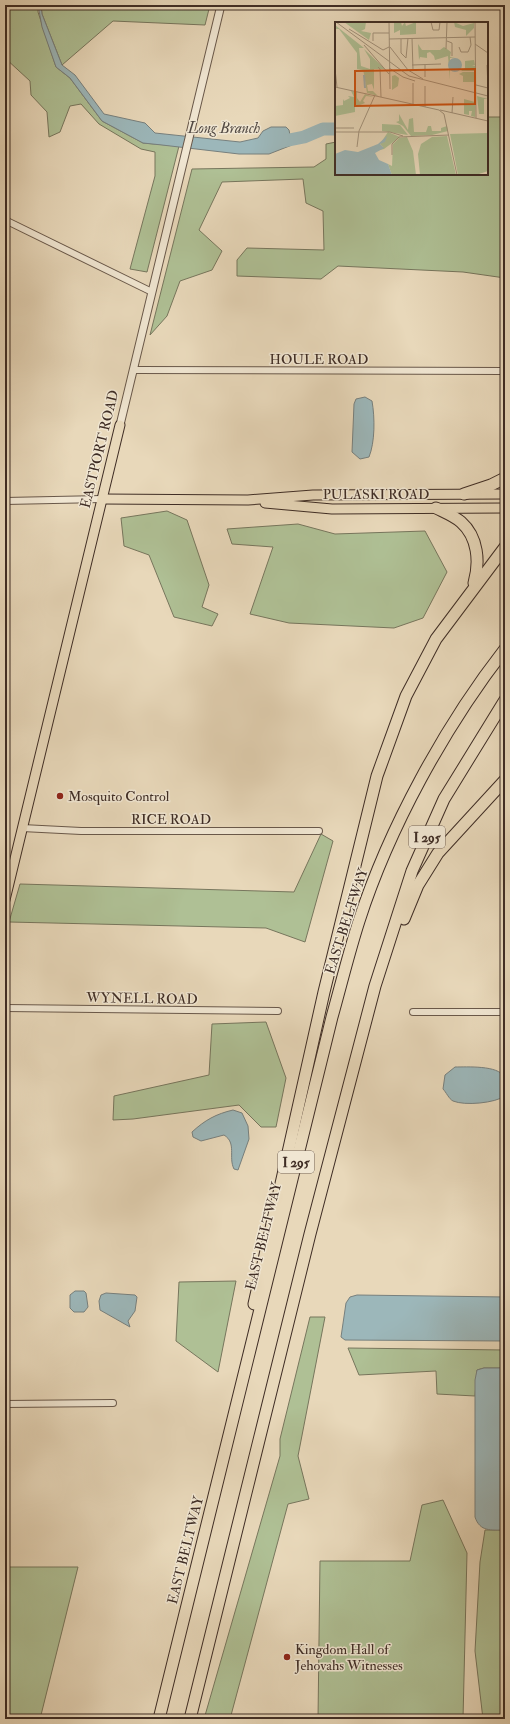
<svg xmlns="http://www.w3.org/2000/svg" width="510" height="1724" font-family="'IM FELL Double Pica',serif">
<rect width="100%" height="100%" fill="#e8d8ba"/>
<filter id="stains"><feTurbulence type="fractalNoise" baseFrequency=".005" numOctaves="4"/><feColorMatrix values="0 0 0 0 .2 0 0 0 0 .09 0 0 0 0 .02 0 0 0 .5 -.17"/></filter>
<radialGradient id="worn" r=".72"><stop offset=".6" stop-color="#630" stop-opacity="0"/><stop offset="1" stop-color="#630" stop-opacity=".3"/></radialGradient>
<g fill="#afc095" stroke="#77765d">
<path d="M5,5H38V12L56,67L70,78L102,121L143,143L179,146L147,272L130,269L155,176V152L141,149L99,124L81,104L70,106L60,132L49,137L47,112L31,95L30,81L5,58Z"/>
<path d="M41,5H210L205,25L113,21L62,65L42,14Z"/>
<path d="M487,117H505V278L463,272L338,266L321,279L237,276V260L247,248L324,250L323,211L306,203L303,179L222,182L199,230L222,251L212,270L180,281L167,316L150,335L192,169L314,167L326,159V144L336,142V174H487Z"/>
<path d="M167,511L187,520L209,585L202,607L218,614L212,626L174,617L149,555L124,546L121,518Z"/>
<path d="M298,524L335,534L425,531L447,572L423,618L394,628L289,623L250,614L273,547L232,544L227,529Z"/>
<path d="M321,834L333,841L305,942L266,928L9,922L20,884L294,892Z"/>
<path d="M266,1022L286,1078L276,1127H261L239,1105L133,1119L113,1120L114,1096L209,1075L212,1024Z"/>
<path d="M236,1281L218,1372L176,1341L179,1282Z"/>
<path d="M310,1317H325L298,1456L309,1499L288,1504L230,1719H204L280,1456V1439Z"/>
<path d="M348,1348L505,1350V1368H484L477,1370L475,1396L437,1394L436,1371L359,1375Z"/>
<path d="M443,1500L467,1553L463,1719H318L320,1561H410L422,1505Z"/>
<path d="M485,1530H505V1719H483L475,1651L480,1562Z"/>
<path d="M5,1567H78L40,1719H5Z"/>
</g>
<g fill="#9cb7ba" stroke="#77807e">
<path d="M38,5H41L42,14L62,65L75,75L104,114L145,123L155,133L240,142L258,138L263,131L271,127H286L289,130L292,145L269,154H239L162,145L143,143L102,121L70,78L56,67L42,27Z"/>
<path d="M365,397L372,401C375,418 375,442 369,457L360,459L352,452L354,404L356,399Z"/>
<path d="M455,1067C466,1067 499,1065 504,1077C507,1082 505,1090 505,1096C495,1103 465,1106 453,1101C449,1099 446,1092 443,1089L445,1075Z"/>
<path d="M233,1110L242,1113L248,1126L249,1139L238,1170L234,1169C228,1157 237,1143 224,1135L201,1141L193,1137L192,1132C205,1120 216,1114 233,1110Z"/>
<path d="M75,1291H84L86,1293L88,1307L84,1312H74L70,1308V1295Z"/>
<path d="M106,1293L135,1295L137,1297L135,1311L128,1321L130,1327L100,1310L99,1301L101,1295Z"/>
<path d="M357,1295L505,1297V1341L345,1340L341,1337L346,1303L350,1297Z"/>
<path d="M484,1368H505V1530C491,1530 480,1532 475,1517V1380L477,1370Z"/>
</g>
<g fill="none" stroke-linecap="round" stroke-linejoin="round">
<path stroke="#9cb7ba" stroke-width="13" d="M274,143L304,137L323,129H336"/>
<defs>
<g id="minor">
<path d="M5,220L152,292"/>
<path d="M134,370L505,371"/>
<path d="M5,501L102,499"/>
<path d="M22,828L81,831H319"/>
<path d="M5,1008L278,1011"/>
<path d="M413,1012H505"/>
<path d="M5,1404L113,1403"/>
</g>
<path id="tertiary" d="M120,425L221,5"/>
<g id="primary">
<path d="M102,499L248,500L313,495L505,494"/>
<path d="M265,503L332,509L505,508"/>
<path d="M5,900L120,425"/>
</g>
<g id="motorway">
<path d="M464,494L491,485L505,478"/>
<path d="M436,508C444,512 454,516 461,522C478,537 480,562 474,583"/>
<path d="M404,919L418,885L438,853L505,780"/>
<path d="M254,1304L324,992L377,776L406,696L436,639L505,547"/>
<path d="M159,1719L332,1017C341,985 349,952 359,921C389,828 445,726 505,649"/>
<path d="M190,1719L310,1234L375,986L412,871L444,799L505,700"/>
</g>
</defs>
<use href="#minor" stroke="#69584a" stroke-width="8"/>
<use href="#tertiary" stroke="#69584a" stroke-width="9"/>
<use href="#primary" stroke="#3f2d25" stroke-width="11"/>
<use href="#motorway" stroke="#3f2d25" stroke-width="13"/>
<use href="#minor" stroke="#f0e6d2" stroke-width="6"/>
<use href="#tertiary" stroke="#f0e6d2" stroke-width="7"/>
<use href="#primary" stroke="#e8d8ba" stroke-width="9"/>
<use href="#motorway" stroke="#e8d8ba" stroke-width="11"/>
</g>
<g fill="#8f2418" stroke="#f0e6d2" stroke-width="1.5">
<circle cx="60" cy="796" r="4"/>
<circle cx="287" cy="1657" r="4"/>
</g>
<g text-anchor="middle" stroke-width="3" stroke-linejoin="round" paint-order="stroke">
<g fill="#f0e6d2" stroke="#746459" stroke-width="1">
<rect x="409" y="826" width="36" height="22" rx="3"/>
<rect x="278" y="1151" width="36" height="22" rx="3"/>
</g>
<g font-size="13" font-weight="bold" fill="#3f2d25">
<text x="427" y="842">I 295</text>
<text x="296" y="1167">I 295</text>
</g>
<g font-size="14" fill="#3f2d25" stroke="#f0e6d2">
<text x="319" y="364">HOULE ROAD</text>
<text transform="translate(99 449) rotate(-76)" y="5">EASTPORT ROAD</text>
<text x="376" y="499">PULASKI ROAD</text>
<text x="171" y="824">RICE ROAD</text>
<text transform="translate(346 921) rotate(-72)" y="5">EAST BELTWAY</text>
<text transform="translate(142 998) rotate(1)" y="5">WYNELL ROAD</text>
<text transform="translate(263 1236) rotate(-76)" y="5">EAST BELTWAY</text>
<text transform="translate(185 1550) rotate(-76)" y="5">EAST BELTWAY</text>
</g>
<g font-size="14" fill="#3f2d25" stroke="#f0e6d2" text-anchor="start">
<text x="68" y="801">Mosquito Control</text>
<text x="295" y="1654">Kingdom Hall of<tspan x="295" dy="16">Jehovahs Witnesses</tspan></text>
</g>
<g font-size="15" font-style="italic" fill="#524943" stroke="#f0e6d2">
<text x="224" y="133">Long Branch</text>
</g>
</g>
<g transform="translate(335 22)">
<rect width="153" height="153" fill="#e8d8ba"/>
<path d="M9,0H31L30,7L26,9L36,11L34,18ZM59,0H66L67,4L70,0L71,4L81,0V12L65,13V8L59,11ZM119,0L128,4L139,1V6L131,14V8L120,5ZM0,3L29,26H24L26,44L35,47V37L29,27L50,47H39V68L37,62L32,63L33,69H38L43,74L32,71L29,52L28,48L22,47V31L4,7H0ZM83,22L87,28H105L109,25L116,30L115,35H120L115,36V58L113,34L100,38L99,34L95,30L92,31V36L85,35L84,38ZM139,38L140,43L137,44H140V49H126L130,46V39ZM128,50H140V60H128V54L124,52ZM60,53L64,56L63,64L57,68V54ZM16,69L22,70V76L25,80L30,72L39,75L31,74L28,79L30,81L20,85V90L0,94V84L8,83V77L9,79L15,76L13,74L19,75ZM142,74L153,77H149V92H144ZM129,77L140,80V95L136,94L137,89H134V93L129,92ZM64,92L73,108L74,97L78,96L79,110H91L93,104H96L97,109H106V106L112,104L113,109L97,113L76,114L68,104L61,100L64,99ZM47,102L65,103L73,113L47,109ZM53,110L65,115L49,127L41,129V124L48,125L45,122ZM153,111V149L141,153H123L115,112ZM112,114L121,153H85L83,132L86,122L97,115ZM72,115L78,129L81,153H57L53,142L57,144L58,122L64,116Z" fill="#afc095"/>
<path d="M113 43a7 7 0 1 1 14 0a7 7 0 1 1-14 0ZM52,114L50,120L45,122L49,126L40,131L44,138L53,142L57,153H0V132L10,128L23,130L43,122Z" fill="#9cb7ba"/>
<path fill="none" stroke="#9cb7ba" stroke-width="2" d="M29,53L30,66"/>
<path fill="none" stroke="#a4947e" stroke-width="1" d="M1,0L74,54L153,74M54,0L55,67M96,0L98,8H104L105,0M140,0L141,96M14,7L48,28L54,25M77,16L78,48M54,17L140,15M66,17V31L71,36L73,16M38,19V11H54M112,19L117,21V34M140,22L153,31M29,23L54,52M55,25L73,48L88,57M124,25L126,30H133L136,23L135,15M111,27L112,0M90,42V55M77,43L106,42M152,43L153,66M43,45L45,47L46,75M54,46L68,55L80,59M0,47L2,65M78,61V82M141,63L153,66M90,64V85M0,65L50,76M50,76L104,88L109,92L122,153M105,88L153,99M117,91L118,75M0,106H19M0,110H55L68,114M22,125L24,109L40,73M57,133V122L64,115L114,113"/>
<path fill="#cf5210" fill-opacity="0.15" stroke="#cf5210" stroke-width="2" d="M140,47V82L20,84V49Z"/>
<rect width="153" height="153" fill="none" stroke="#3f2d25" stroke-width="2"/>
</g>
<rect width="510" height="1724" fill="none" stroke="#e8d8ba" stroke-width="20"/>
<rect x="6" y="6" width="498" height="1712" fill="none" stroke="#3f2d25" stroke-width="2"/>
<rect x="10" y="10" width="490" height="1704" fill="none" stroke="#3f2d25"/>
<rect width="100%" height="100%" filter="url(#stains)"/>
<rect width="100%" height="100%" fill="url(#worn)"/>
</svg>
